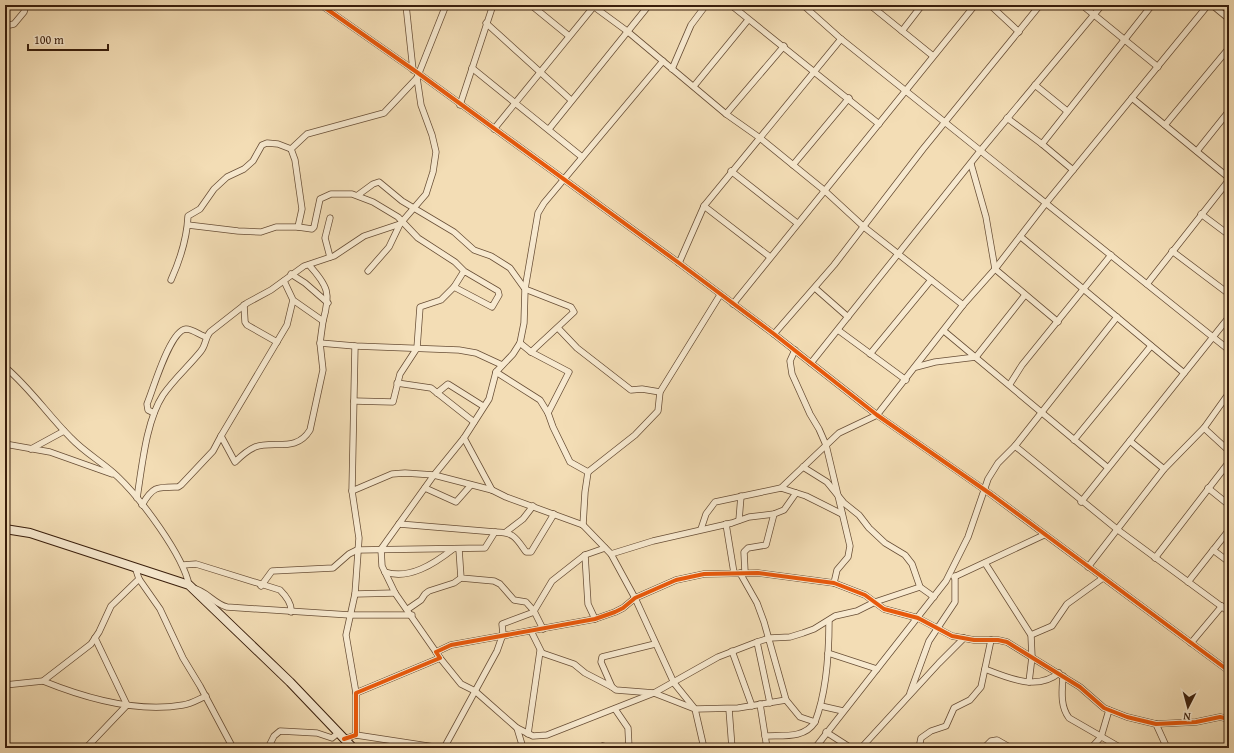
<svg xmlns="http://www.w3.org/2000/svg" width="1234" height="753" font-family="'Gentium Book Plus',serif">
<rect width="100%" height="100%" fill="#f3ddb5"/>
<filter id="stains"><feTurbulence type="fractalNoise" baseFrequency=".005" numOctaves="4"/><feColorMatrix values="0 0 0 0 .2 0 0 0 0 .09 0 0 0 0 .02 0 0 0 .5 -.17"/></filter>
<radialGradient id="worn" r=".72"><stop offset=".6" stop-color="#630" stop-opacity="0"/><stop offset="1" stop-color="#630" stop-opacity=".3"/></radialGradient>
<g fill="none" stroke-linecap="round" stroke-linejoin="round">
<defs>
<g id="street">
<path d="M321,5L418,73L679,263L774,334L877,415L992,495L1229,671"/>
<path d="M406,5L413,70"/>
<path d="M531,5L569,36"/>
<path d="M731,5L879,124"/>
<path d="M803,5L841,39L1229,350"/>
<path d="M870,5L933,56"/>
<path d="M990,5L1019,32"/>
<path d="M1082,5L1158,67"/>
<path d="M1212,5L1229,19"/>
<path d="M593,6L627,31L726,114L760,138L825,191L864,227L963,305"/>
<path d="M486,23L571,100"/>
<path d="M5,26L14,24L24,12L26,5"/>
<path d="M902,31L922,5"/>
<path d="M472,68L582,157"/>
<path d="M672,69L691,25L706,5"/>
<path d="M1035,85L1067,111"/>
<path d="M694,86L748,20"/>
<path d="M1132,98L1229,178"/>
<path d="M460,105L493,5"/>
<path d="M726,114L784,46"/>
<path d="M1007,118L1042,144L1073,170"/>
<path d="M1165,125L1229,48"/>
<path d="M494,129L595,5"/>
<path d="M549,129L649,5"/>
<path d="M1042,144L1152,5"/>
<path d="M291,149L307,134L384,113L417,78L446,5"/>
<path d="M1197,151L1229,111"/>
<path d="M971,164L986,217L995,269L1058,322"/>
<path d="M793,165L849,98"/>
<path d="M731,171L797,223"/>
<path d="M358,195L373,184L379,182L402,201L454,232L474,250L491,256L510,268L525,289L524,323L520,343L513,354L496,372L489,399L464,438L434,475L381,549L382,566L395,593L436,652"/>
<path d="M704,206L770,257"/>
<path d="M1201,214L1229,235"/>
<path d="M188,225L238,231L261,232L276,227H298L312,229L314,227L320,199L331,194H352L373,202L398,217L418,238L455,262L464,271L498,291L499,295L492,307L454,287L464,271"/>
<path d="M1021,237L1184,373"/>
<path d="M1172,251L1229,294"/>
<path d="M330,257L325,238L330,218"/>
<path d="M679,263L704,206L841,39"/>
<path d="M309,265C328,286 331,293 323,321"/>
<path d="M368,271L389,247L400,224"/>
<path d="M291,274L305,283L328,303"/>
<path d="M171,280C180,260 187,238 188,216L200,209L214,189L227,177L244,169L253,161L262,145L267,143L278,144L291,149L295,160L302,209L298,227"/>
<path d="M284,281L293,300L287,325L221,436L235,462C241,456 248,450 255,447C274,440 296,453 310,430L323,370L320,343L323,321L293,300"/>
<path d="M1147,284L1229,180"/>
<path d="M815,288L848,317"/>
<path d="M733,304L975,5"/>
<path d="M244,305L245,322L247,325L277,342"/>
<path d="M558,328L577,348L631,390L642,389L660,392"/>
<path d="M838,330L906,380"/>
<path d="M944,331L1107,467"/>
<path d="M774,334L834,265L923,149L1040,5"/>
<path d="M320,343L355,346L459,350L476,353L502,365"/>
<path d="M520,343L531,352L569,372L548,413L553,427L570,462L588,472L585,492L583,525"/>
<path d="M355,346L352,491L392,474L405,473L434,475L492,490L506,497L583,525L611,554L635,598L674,683L695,709L704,748"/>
<path d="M795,350L790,361L792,374L810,414L819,429L826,445L850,546L848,557L837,570L834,583"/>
<path d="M531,352L574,312L571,307L525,289L538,213L544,203L663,61"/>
<path d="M870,354L931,280"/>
<path d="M811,363L981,150L1102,5"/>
<path d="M5,367C30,388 48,415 71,438C85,453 104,463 118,477C141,499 183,555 189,585"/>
<path d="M916,367L935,362L976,357L1025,295"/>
<path d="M496,372L540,400L548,413"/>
<path d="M397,383L431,388L474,422"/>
<path d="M1010,384L1022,365L1111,255"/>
<path d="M437,393L448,384L483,406"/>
<path d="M354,401L393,402L400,374L417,348L420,307L441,300L454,287"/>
<path d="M154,413L148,410L147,404C153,390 170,330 186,329C192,329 200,335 206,337"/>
<path d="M1204,428L1229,451"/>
<path d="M464,438L492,490"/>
<path d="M1074,440L1151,346"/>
<path d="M1130,441L1164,469"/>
<path d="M5,444L50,452L112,474"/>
<path d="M1015,446L1118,530L1229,612"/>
<path d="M31,449L64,431"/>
<path d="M803,467L827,482L844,503L859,515L869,528L885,543L905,555L912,564L920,587L934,597"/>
<path d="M588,472L635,435L658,411L660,392L720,295"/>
<path d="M425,488L456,502L471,485"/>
<path d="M781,488L806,496L842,514"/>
<path d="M1208,488L1229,505"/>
<path d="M352,491L359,538L355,594L346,635L356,693"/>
<path d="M137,498C142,467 146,421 163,395C174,379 189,366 201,351C206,345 205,338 210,332L247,303L271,290L304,266L334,256L364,236L400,224L426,194L433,172L436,152L432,135L421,105L417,78"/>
<path d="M1081,502L1229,317"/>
<path d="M142,505C153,486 157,487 178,487L181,485L213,451L221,436"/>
<path d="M739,520L741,496"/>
<path d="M399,524L495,532"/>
<path d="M726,524L734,573"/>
<path d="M701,529L706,514L715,502L781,488L839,433L877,415L963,305L995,269L1046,203L1208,5"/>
<path d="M506,532L523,519L533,506"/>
<path d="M459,549L461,578L494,581L500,584L514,600L526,602L534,611"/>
<path d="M1213,550L1229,562"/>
<path d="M611,554L653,541L732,523L749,517L774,514L784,510L796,493"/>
<path d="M585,555L588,604L595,619"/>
<path d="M1155,558L1229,462"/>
<path d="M985,563L1031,635L1032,657L1029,682"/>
<path d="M183,565L196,564L280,590C286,596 292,604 291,612"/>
<path d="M135,567L139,579L160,609L183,658L200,686L233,748"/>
<path d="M1088,567L1164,469L1204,428L1229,393"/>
<path d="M385,572C409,580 434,564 453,549"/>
<path d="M745,572L744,552L748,548L766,545L774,514"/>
<path d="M740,573L757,603L764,622L786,700L800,717L815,722C827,691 829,654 829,621"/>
<path d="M954,577L1044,535"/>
<path d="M1188,582L1229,530"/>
<path d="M261,586L272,571L333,568L349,554L357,550L485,548L495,532C514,532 516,538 526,552H531L554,514"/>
<path d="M192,588C206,590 214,604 227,607L350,615H412"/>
<path d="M355,594L395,593"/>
<path d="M408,609L421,600L425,594L429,591L454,583L461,578"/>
<path d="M543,629L534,611L552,581L585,555L605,548"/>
<path d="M531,631L542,653L574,664L585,673L612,687"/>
<path d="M1031,635L1052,626L1067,604L1103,578"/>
<path d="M95,638L127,705"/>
<path d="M1191,643L1222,606"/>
<path d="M655,644L602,657L601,662L612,687L616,690L654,693L695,709L738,708L786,700"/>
<path d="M732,651L752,706"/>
<path d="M828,653L877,669"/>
<path d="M440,658L461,684L475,691L517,728L533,736L547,735L654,693L718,657L757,642"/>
<path d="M985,669C1008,678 1037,691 1059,673"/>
<path d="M1063,676C1062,691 1060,706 1069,718L1121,748"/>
<path d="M43,681C85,698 138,713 183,705C191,704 199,699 206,696"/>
<path d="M5,685L43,681L91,644L99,632L111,606L139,579"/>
<path d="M910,693L929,641L955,602V576"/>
<path d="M770,703L757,642L770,638L790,637L803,633L814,629L835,616L857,611L875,602L920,587"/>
<path d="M760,704L767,748"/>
<path d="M821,706L843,711"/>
<path d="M615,709L628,728L629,748"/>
<path d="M729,709L732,748"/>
<path d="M1156,724L1167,748"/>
<path d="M517,728L523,748"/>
<path d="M826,732L851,748"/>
<path d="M528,734L540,651"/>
<path d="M356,735L441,748"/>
<path d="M765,736C783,735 804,739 815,722"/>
<path d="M344,739L356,735V693L440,658L436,652L451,645L595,619L615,612L623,608L635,598L676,580L704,574L758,573L834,583L865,595L884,609L918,618L952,636L974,640H998L1007,642L1080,687L1104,708L1127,717L1156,724L1196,722L1220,717L1229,719"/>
<path d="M86,748L127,705"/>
<path d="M268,748L274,736L280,731L317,733L332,738L338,733"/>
<path d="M444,748L497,651L503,634L502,624L534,612"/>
<path d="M602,748L603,746"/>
<path d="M815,748L946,581L968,537L988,479L998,463L1015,446L1117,317"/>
<path d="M861,748L939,663L964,638"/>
<path d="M919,748L921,738L931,731L946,726L954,708L970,700L981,687L991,640"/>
<path d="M984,748L991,741L997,740L1011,748"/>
<path d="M1091,748L1101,737L1109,710"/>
</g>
<path id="secondary" d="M5,529L30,533L189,585L290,682L353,748"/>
</defs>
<use href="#street" stroke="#684e36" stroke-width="7"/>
<use href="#secondary" stroke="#391e0c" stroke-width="10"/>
<use href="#street" stroke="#f7e9cf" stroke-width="5.5"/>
<use href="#secondary" stroke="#f7e9cf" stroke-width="8"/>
<defs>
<g id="cycleway">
<path d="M321,5L418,73L679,263L774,334L877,415L992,495L1229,671"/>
<path d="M344,739L356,735V693L440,658L436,652L451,645L595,619L615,612L623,608L635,598L676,580L704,574L758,573L834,583L865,595L884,609L918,618L952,636L974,640H998L1007,642L1080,687L1104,708L1127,717L1156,724L1196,722L1220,717L1229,719"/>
</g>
</defs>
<use href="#cycleway" stroke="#f7e9cf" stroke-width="6"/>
<use href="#cycleway" stroke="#e8590c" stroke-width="4"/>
</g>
<rect width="1234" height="753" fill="none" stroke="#f3ddb5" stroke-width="20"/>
<rect x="6" y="6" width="1222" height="741" fill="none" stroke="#391e0c" stroke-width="2"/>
<rect x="10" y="10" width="1214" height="733" fill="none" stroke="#391e0c"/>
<g transform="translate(1188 707) rotate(186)" stroke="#f7e9cf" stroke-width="3" paint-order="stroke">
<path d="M0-3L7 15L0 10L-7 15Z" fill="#391e0c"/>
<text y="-6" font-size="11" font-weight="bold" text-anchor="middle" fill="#391e0c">N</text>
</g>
<path d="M28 44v6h80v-6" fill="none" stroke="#391e0c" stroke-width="2"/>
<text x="34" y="44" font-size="12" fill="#391e0c" stroke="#f7e9cf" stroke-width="3" paint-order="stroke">100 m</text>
<rect width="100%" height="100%" filter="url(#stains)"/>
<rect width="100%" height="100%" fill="url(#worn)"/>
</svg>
